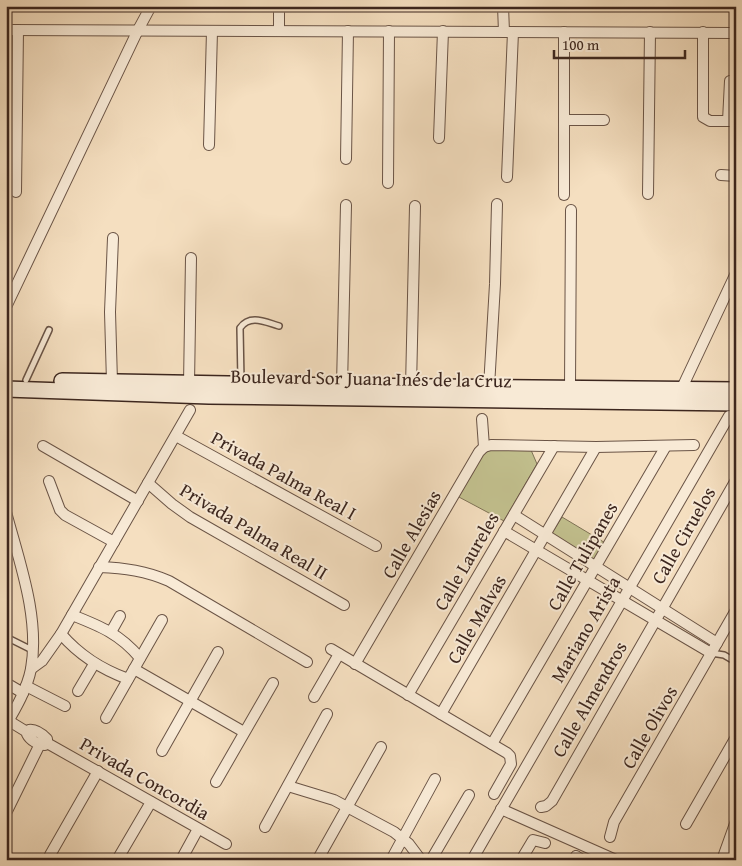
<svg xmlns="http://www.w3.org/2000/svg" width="742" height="866" font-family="'Gentium Book Plus',serif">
<rect width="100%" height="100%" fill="#f5dfc0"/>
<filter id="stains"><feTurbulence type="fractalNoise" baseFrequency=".004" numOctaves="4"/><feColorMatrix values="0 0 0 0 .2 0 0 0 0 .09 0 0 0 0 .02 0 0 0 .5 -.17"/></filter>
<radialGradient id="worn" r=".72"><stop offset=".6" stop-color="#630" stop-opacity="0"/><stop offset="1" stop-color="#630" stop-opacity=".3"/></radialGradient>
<g fill="#c2c08e" stroke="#7f7356">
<path d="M483,450H531L537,464L504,521L457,496Z"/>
<path d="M562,517L607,544L595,564L550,536Z"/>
</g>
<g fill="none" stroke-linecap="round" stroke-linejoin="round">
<defs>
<g id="service">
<path d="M26,380L49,330"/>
<path d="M241,381L240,328C250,314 265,322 279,326"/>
<path d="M6,637L32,650"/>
<path d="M711,653L724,655L736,662"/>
</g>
<g id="minor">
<path d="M503,6L504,32"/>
<path d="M6,30L736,33"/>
<path d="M279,31V6"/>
<path d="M564,32V195"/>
<path d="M703,32V117L710,121H736"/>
<path d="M564,120H604"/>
<path d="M728,121L730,81"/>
<path d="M439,138L443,31"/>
<path d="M209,145L212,31"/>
<path d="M346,159L348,31"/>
<path d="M721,175L736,176"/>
<path d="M507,177L513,32"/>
<path d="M388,183L389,31"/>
<path d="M16,192L18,30"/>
<path d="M648,194L650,32"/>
<path d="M6,307L138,30L151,6"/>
<path d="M112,382L110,312L113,238"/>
<path d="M189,384L191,258"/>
<path d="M342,386L346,205"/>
<path d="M411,387L415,206"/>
<path d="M489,387L495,284L497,204"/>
<path d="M570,388L571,210"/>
<path d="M681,390L736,273"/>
<path d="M176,436L376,546"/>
<path d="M43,446L138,501"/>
<path d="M484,447L491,445L596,447L694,445"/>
<path d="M49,481L60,510L65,515L114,542"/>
<path d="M148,483L172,504L190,517L344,605"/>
<path d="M6,512C19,561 40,617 31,669C27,689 16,708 6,725"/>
<path d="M514,515L717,643"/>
<path d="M504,531L711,653"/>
<path d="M99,567C125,568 146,571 169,581L307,662"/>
<path d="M72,615C100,626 120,634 140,658"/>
<path d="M111,632L120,616"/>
<path d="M61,634C80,656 101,669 128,679"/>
<path d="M331,649L507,753L510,756L511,764L494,794"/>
<path d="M355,664L479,452L484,447L482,419"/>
<path d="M31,669L42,661L61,634L190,410"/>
<path d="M134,669L244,732"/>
<path d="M6,683L23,693"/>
<path d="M26,686L65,706"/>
<path d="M78,691L94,664"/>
<path d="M408,695L554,446"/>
<path d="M314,697L339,654"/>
<path d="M441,714L596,447"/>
<path d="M106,718L162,620"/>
<path d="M9,721L27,732"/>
<path d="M29,730C35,729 42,734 47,739V743L45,745C38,745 30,740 27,734Z"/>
<path d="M47,743L226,844"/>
<path d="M492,744L666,446"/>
<path d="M162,751L218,652"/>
<path d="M216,782L273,683"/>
<path d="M288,786L334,800L394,832L409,844L421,860"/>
<path d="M541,807L546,806L552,801L736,480"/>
<path d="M501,809L616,860"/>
<path d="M6,813L40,744"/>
<path d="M686,824L736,737"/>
<path d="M265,827L327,714"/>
<path d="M610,837L614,822L736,610"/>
<path d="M50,855L98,771"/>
<path d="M576,856L582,860"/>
<path d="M318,859L381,747"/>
<path d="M117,860L151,802"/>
<path d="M181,860L198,829"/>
<path d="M391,860L435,779"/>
<path d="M431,860L469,795"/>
<path d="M472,860L729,416"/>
<path d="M521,860L533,840L545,843"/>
<path d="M722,860L736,821"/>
</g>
<g id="secondary">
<path d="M62,381L342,386L736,390"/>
<path d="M6,389L209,396L736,403"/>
</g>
</defs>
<use href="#service" stroke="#6a5446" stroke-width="8"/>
<use href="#minor" stroke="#6a5446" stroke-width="12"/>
<use href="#secondary" stroke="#3c261e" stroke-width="18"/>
<use href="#service" stroke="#f8ead6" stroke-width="5"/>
<use href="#minor" stroke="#f8ead6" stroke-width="10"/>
<use href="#secondary" stroke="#f8ead6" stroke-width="15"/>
</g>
<g text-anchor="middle" stroke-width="4" stroke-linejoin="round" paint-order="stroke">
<g font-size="19" fill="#3c261e" stroke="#f8ead6">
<text transform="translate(371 378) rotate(1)" y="7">Boulevard Sor Juana Inés de la Cruz</text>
<text transform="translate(284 475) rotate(29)" y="7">Privada Palma Real I</text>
<text transform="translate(254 531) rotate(31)" y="7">Privada Palma Real II</text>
<text transform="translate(411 534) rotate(-60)" y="7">Calle Alesias</text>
<text transform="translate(683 535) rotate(-60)" y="7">Calle Ciruelos</text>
<text transform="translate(582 556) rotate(-60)" y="7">Calle Tulipanes</text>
<text transform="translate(466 561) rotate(-60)" y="7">Calle Laureles</text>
<text transform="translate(476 619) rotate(-60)" y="7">Calle Malvas</text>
<text transform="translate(585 629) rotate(-60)" y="7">Mariano Arista</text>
<text transform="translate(589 699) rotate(-60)" y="7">Calle Almendros</text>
<text transform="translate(649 727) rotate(-60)" y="7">Calle Olivos</text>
<text transform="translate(145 778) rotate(30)" y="7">Privada Concordia</text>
</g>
</g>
<rect width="742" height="866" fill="none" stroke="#f5dfc0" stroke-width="25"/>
<rect x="8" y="8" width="727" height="851" fill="none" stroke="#3c261e" stroke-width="2.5"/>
<rect x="12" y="12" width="717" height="841" fill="none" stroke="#3c261e"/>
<path d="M554 50v8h131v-8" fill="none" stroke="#3c261e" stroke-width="2.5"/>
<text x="562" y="50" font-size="15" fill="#3c261e" stroke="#f8ead6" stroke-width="4" paint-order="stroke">100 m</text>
<rect width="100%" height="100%" filter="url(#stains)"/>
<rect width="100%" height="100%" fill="url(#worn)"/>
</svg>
